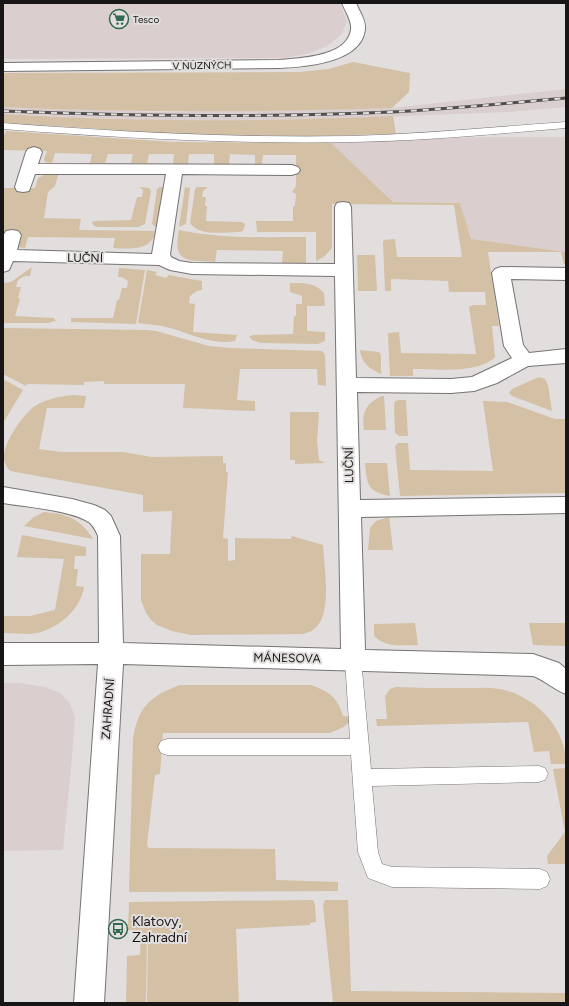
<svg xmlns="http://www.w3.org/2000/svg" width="569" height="1006" font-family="Figtree,sans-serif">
<rect width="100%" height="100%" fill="#e2dede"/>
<g fill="#dbcece">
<path d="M3,3H340L347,21L342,34L327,46L310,53L287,58L3,59Z"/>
<path d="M566,89V107L507,112L332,119L234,120H151L3,114V107L154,112L392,108Z"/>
<path d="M489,137H566V252L471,239L460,203L393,202L331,143Z"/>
<path d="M3,683H19L45,687L60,693L69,702L75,716L72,757L63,850L3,851Z"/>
</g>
<g fill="#d3c0a5">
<path d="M353,62L410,73L409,92L392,108C262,112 133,113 3,107V73L300,72L329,69Z"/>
<path d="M3,114C133,122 263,122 393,116L396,134L314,136L191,135L10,123L3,122Z"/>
<path d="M6,131L173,142L331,143L393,202L460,203L471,239L566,252V264H564L561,252H488L499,326H492L495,357C479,374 435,369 413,369V376H390L388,336V333L399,332L401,353L476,354L469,307L473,305H486L485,292H449L448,281L391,279V291H385L383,242L384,240L395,239L397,257H462L454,205L332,204V248L325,256L316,261V232H257L256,221H293V206H295L296,194L292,192L296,186V155H263L262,164H255V155L230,154L229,164H214V154H189L188,164H173L174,154H149L147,163H131L133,154H108L105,163H90L92,154L55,153L52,163L45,162L44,159L47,151L3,150V139Z"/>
<path d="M46,174L58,175L55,186L48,192L44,218L81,219L79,230L155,231C153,251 129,249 113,248L115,238L28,237L25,248L15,247L19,234H3V188H35L38,178Z"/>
<path d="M139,187L149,188L151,191L145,224L138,227H97L93,225L92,222L95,221L131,220L137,197H142L143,190Z"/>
<path d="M160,187H163L156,227L152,224L157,189Z"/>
<path d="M185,187L190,188L186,223L184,225L179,227Z"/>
<path d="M197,187H208L203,191L202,197H206L205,206H207L206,221L241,222L245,224L243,231L239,232C224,232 200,237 190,223L195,189Z"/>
<path d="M179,230C221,239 263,237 306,237V263H282L283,251L217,250L215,262C188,260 172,264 179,230Z"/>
<path d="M357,255H375L377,291H358Z"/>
<path d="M32,267L30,276H25L18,280L16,287H21L18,298L20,299L15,316L54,318L55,320H57L49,323H3V283L11,282Z"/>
<path d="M119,268L145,270L136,324L71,322V318H113L117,300H119L122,288H127L128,281L122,277H118Z"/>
<path d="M147,270L157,272L155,275L166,278L169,275L202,281V290L197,291L190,296L189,303L195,304L193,332L237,335L235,341C212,346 188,332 166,327C157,324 147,325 138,323Z"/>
<path d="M290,283C303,283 315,282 324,293L325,306H307V331L325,332V341L318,344L261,343L252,340L249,336H252V335L293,334L294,316H296V304H302V296L290,292Z"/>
<path d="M3,328L147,330L156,331L209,346L231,348L322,351L325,355L326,386L318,385L317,369H240L237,400L255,401V411C230,411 208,408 183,408L185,384H104V381L84,382V385L27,384L26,386L3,374Z"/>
<path d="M360,350L379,352L381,355V374C370,369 361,363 360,350Z"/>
<path d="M539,377L545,379L548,385L552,411L512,396L509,393L512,389Z"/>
<path d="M3,379L23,390L3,423Z"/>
<path d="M74,395L86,396L84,408H47L39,449L61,452H123L152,457L223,456V463H226V472H228L223,538L228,539V561L235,560V538L291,539L292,536L323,545C324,566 333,616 314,629C311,632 306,633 303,634L191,635L172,631L157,625L151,620L146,613L141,600V554H170L172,511L143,512V495L10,471C7,467 4,463 4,457C3,443 24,413 35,406C46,399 61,396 74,395Z"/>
<path d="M382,396H384L386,430H364C361,413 366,403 382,396Z"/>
<path d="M400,400H406L408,436H399L395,433L394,405L395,401Z"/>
<path d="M483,401L507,402L555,419H565L566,493L400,496L395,446L398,443H408L410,470L493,471Z"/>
<path d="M290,412H319L317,441L319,460L325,463L295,464V460H290Z"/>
<path d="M365,463H387L390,496C367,492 367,484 365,463Z"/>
<path d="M44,512C67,514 81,519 93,539L24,526L34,517Z"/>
<path d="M389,517L393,550H368L370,528L376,521Z"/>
<path d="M22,535L86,547V556H75L74,569H78L76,586L84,587C80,612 55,631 31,634C22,634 12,633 3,633V616H30L55,610L64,559L17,557Z"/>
<path d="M415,623L418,645C402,645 386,648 374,636V624Z"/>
<path d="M529,623H566V646L533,645Z"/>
<path d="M180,685H311C329,692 337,696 343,716L353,717C348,726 340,729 330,733H163L160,774L155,775L147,845L149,848L275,849L276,880L338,882V891L129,892L133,739C138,707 150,696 180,685Z"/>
<path d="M396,687C419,688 441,688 464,688C476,688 489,687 500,689C535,696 566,727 566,764H551L549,751L534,752L528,722L377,726L376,719H387L385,696L390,689Z"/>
<path d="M566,768V864H548L547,856L565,832L553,769Z"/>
<path d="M313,900L315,905L316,922L310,923V925L236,929L239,1003H212L211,933L212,1003H147L148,938L171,935L147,937L146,1003H126L127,956L140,955L141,930H128L129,902Z"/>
<path d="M325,900H348L351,991L566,993V1003H333L323,905Z"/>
</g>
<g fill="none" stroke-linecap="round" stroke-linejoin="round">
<defs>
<g id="service">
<path d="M566,122V128C494,134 423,141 351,142C235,144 119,138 3,129V123C119,132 235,138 351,136C423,134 494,127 566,122Z"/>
<path d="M353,652L359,654L361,659L371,769L539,766L545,768L548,774L545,780L539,782L372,786L378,852L382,864L392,867L540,869L547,872L550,879L547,886L540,889L392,887L368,878L358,852L351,755H167L161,753L158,747L161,741L167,739H350L345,659L347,654Z"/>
</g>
<g id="minor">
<path d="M342,3H356C359,11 366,20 365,29C362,63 304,67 279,68L3,71V63L279,60C300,58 348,57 351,29C352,21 345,11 342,3Z"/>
<path d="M34,147L40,149L42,152L38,164L292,165L298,167L300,170L298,173L292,175L182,174L170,254L171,257L179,261L192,263L335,264V207L337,203L343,202L349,203L351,207L356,378L451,379L472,377L512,358L504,346L492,273L495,269L501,267L566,268V280L511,279L523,345L529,353L566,349V363L528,366L497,383L474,391L451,393L357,392L360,500L566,497V513L361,517L365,650L533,654L559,663L566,669V694C554,690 545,680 533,676L123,664L104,1003H74L98,664L3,665V643H99L98,536C96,531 94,527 90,523C73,510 25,507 3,503V487L72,499L94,505L105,510L111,516L120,536L123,643L341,649L335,276L192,274L170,270L159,265L13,261L9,270L3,272V236L6,231L12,230L18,231L21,235L17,250L152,254L166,174H35L29,191L23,192L17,191L15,187L26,152L28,149Z"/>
</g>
</defs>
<use href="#service" stroke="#767373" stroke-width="1"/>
<use href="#minor" stroke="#767373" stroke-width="2"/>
<use href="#service" fill="#fff" fill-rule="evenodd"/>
<use href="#minor" fill="#fff" fill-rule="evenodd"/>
<defs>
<path id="rail" d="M3,111C132,116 262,118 391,112C449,109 508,103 566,98"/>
</defs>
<use href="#rail" stroke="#524f4f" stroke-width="3"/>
<use href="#rail" stroke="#e2dede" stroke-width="2" stroke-dasharray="6" stroke-linecap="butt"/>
</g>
<defs>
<symbol id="supermarket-ring" viewBox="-11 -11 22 22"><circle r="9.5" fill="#e2dede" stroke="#336950" stroke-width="1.5"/><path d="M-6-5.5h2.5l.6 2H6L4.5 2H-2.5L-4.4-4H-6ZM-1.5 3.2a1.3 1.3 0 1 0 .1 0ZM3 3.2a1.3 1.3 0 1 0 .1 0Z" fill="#336950"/></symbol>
<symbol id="bus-ring" viewBox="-11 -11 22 22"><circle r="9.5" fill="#e2dede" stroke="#336950" stroke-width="1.5"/><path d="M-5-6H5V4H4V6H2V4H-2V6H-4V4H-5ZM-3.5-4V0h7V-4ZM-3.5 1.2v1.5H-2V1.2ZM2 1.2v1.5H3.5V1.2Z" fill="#336950"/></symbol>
</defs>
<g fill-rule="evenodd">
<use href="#supermarket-ring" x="108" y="8" width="22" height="22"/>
<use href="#bus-ring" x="107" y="918" width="22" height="22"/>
</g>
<g text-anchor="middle" stroke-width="4" stroke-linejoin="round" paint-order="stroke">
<g font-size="10" fill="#171515" stroke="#e2dede" text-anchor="start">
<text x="133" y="23">Tesco</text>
</g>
<g font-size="10" fill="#171515" stroke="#e2dede">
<text transform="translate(202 65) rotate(-1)" y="4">V NUZNÝCH</text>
</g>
<g font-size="12" fill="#171515" stroke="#e2dede">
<text transform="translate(85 258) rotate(1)" y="4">LUČNÍ</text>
<text transform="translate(349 465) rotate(-91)" y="4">LUČNÍ</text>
<text transform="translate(287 658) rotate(1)" y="4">MÁNESOVA</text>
<text transform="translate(108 709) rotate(-86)" y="4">ZAHRADNÍ</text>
</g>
<g font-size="14" fill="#171515" stroke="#e2dede" text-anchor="start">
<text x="132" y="926">Klatovy,<tspan x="132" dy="16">Zahradní</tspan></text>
</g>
</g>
<rect width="569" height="1006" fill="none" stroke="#171515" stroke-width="8"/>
</svg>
